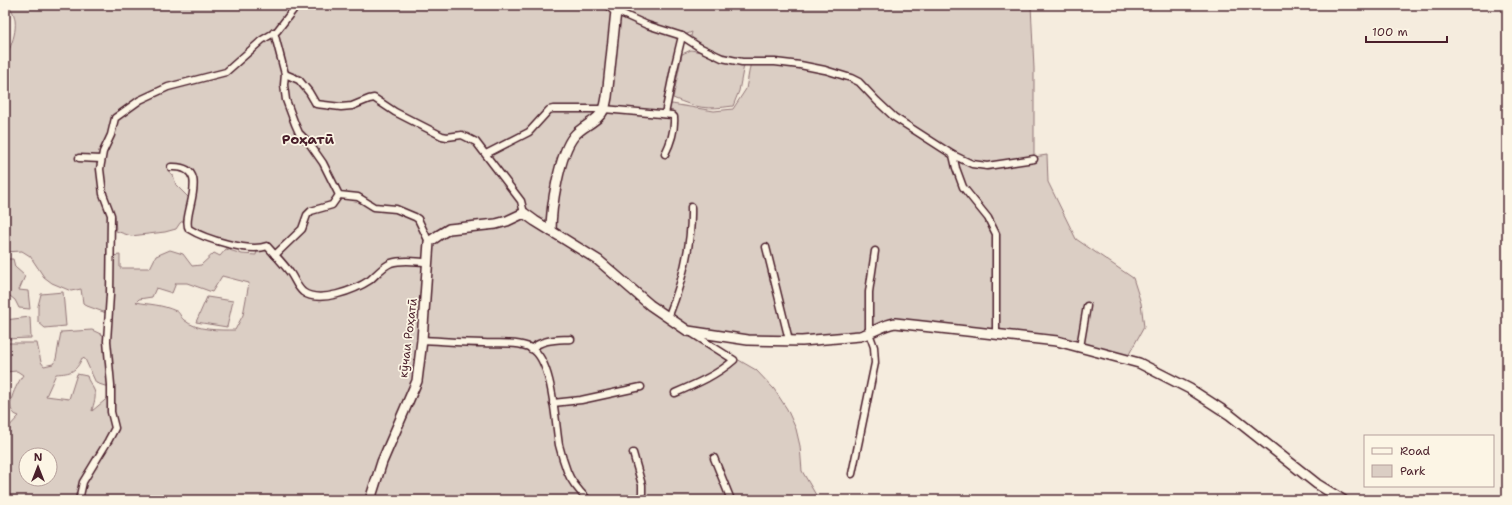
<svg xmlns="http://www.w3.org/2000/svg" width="1512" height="505" font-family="'Shantell Sans',sans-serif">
<rect width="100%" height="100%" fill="#f5ecde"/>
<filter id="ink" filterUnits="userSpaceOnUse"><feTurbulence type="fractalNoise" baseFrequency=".025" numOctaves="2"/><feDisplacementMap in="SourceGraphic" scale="8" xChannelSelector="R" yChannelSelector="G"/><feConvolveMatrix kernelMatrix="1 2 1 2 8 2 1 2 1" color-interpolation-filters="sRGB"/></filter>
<g filter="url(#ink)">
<g fill="#dbcec4" stroke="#927678" fill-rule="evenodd">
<path d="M8,5H1031L1034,69V157L1047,155L1048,182L1076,239L1133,278L1141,303L1144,327L1128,356L1058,339L996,329H971L903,321L884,322L856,336L806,341L690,332L756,370L774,389L787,409L796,429L800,446L802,471L816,495L810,500H5V431L19,416C1,411 17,384 23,375L17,371L5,372V343H37L41,362L44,366L53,364L56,359L61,332L92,330L107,337L109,314L87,306L83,303L81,289L71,291L52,283L44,277L30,256L22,251L5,252V58C13,43 22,20 8,5ZM692,32L690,40L701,48L751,61L746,89L733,109L714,111L666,103L682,36ZM179,167L190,175L192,201L176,185L173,175L167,170ZM110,211L115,216L116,231L131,236L165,232L176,229L180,223L187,218L186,228L193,232L257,249L256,255L242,254L226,249L220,256L214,253L201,265L192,266L183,254L170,250L156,256L150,268H120V255L111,256ZM222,276L249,283L243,315L235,330C219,330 197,331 184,320C180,317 180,312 176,311C160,304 151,305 136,302L139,299L152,297L156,288L172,293L176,283H187L212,292ZM82,358L85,359L96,383L105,386H112L110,396L92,411C93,404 98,396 93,388C91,384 88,381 87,376L77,374L69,399L46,396L56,374C71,373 76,372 82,358ZM26,455H50V479H26Z"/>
<path d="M691,50L720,56L744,65L739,91L733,106C706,110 697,108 673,98L682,54Z"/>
<path d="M5,259H13L15,267L25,276L19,290L28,291L30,309L19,308L15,300L10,296L5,297Z"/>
<path d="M63,292L66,326L45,328L38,322V306L41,294Z"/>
<path d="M207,297L233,301L227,327L196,322Z"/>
<path d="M30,317L31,338L5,339V320Z"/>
</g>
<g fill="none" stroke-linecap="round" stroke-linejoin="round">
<defs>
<g id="street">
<path d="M616,5V11L647,25L682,36L699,47L722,58L742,62H775L800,65L825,70L851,78L859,82L877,101L894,117L953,155L972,164L987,166L1034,159"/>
<path d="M274,32L285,74L284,85L286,100L295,124L299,133L309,143L323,163L339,195L358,197L374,207L396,209L415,217L418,219L429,242"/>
<path d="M285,74L299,80L309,92L316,104L341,107L352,106L369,99L374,98L395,112L442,136L447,137L462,135L476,142L521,201L524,213"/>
<path d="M665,114L674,69L682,36"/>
<path d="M486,154L529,132L549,110L553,109H604L672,115L674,117C675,130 671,142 665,154"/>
<path d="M953,155L956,168L963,187L988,218L996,234V334"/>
<path d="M79,158L101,159"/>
<path d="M171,167C215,165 180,216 189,229C205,239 250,253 267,246C275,255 284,264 291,274C295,280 297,287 303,292C319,304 355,290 370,280C377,274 382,267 391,263C403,259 416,262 428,262"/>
<path d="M766,247L789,340"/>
<path d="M275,255L302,229L307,215L311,211L332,205L339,195"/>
<path d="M668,318C682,283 692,245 691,207"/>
<path d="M422,340C443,341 463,343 483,343C498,344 517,341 531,348C553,360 555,422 559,445C561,453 564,463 567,471C571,482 580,492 588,500"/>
<path d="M1080,347L1087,306"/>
<path d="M531,349C543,339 556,340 571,339"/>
<path d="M675,393C696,384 717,375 734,360L693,334"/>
<path d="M553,403L581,400L641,387"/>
<path d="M633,453L642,485V500"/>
<path d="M714,458L731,500"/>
<path d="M852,474L875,363L874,347L869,333V292L875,251"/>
<path d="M79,500L83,482L108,441L115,428L111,412V385L107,341L110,295L111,215L103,194L100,169L103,152L111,135L115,118L140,100L168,87L226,72L262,40L277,31L297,5"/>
</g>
<g id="secondary">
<path d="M551,231C551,208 559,154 574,136C582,126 599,121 604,109C606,105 606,101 607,97L616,11L609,5"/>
<path d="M370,500L382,462L417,381L422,340L429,242L439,235L449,229L496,224L507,221L524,213L535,221L598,260L650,305L688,331L748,340L802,341L860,336C873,333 882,325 895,323L1057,341L1139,363L1190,389L1230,415L1317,484L1343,500"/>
</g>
</defs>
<use href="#street" stroke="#4a1f2b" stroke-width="9"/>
<use href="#secondary" stroke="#4a1f2b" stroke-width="12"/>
<use href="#street" stroke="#fcf5e5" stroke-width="6"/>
<use href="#secondary" stroke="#fcf5e5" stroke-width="9"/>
</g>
</g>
<g text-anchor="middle" stroke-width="3.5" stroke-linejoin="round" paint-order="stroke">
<g font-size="12" fill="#4a1f2b" stroke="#fcf5e5">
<text transform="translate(408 338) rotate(-83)" y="4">кӯчаи Роҳатӣ</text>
</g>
<g font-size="14" font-weight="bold" fill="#4a1f2b" stroke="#fcf5e5">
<text x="308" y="144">Роҳатӣ</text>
</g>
</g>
<rect width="1512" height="505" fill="none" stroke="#fcf5e5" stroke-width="20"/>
<rect x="10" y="10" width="1492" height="485" fill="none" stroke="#4a1f2b" stroke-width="1.5" filter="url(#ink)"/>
<rect x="1364" y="435" width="130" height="52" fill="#fcf5e5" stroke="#b59f9b"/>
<rect x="1372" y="448" width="20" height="6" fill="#fcf5e5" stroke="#b59f9b"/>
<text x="1400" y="455" font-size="12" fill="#4a1f2b">Road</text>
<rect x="1372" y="465" width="20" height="12" fill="#dbcec4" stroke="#b59f9b"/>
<text x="1400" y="475" font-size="12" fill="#4a1f2b">Park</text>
<g transform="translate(38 467)"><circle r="19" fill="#fcf5e5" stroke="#b59f9b"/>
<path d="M0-3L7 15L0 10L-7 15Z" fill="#4a1f2b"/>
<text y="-6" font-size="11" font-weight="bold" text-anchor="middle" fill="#4a1f2b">N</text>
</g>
<path d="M1366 36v6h81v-6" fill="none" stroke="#4a1f2b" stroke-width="2"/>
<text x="1372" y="36" font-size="12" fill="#4a1f2b" stroke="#fcf5e5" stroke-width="3" paint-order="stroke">100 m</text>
</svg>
